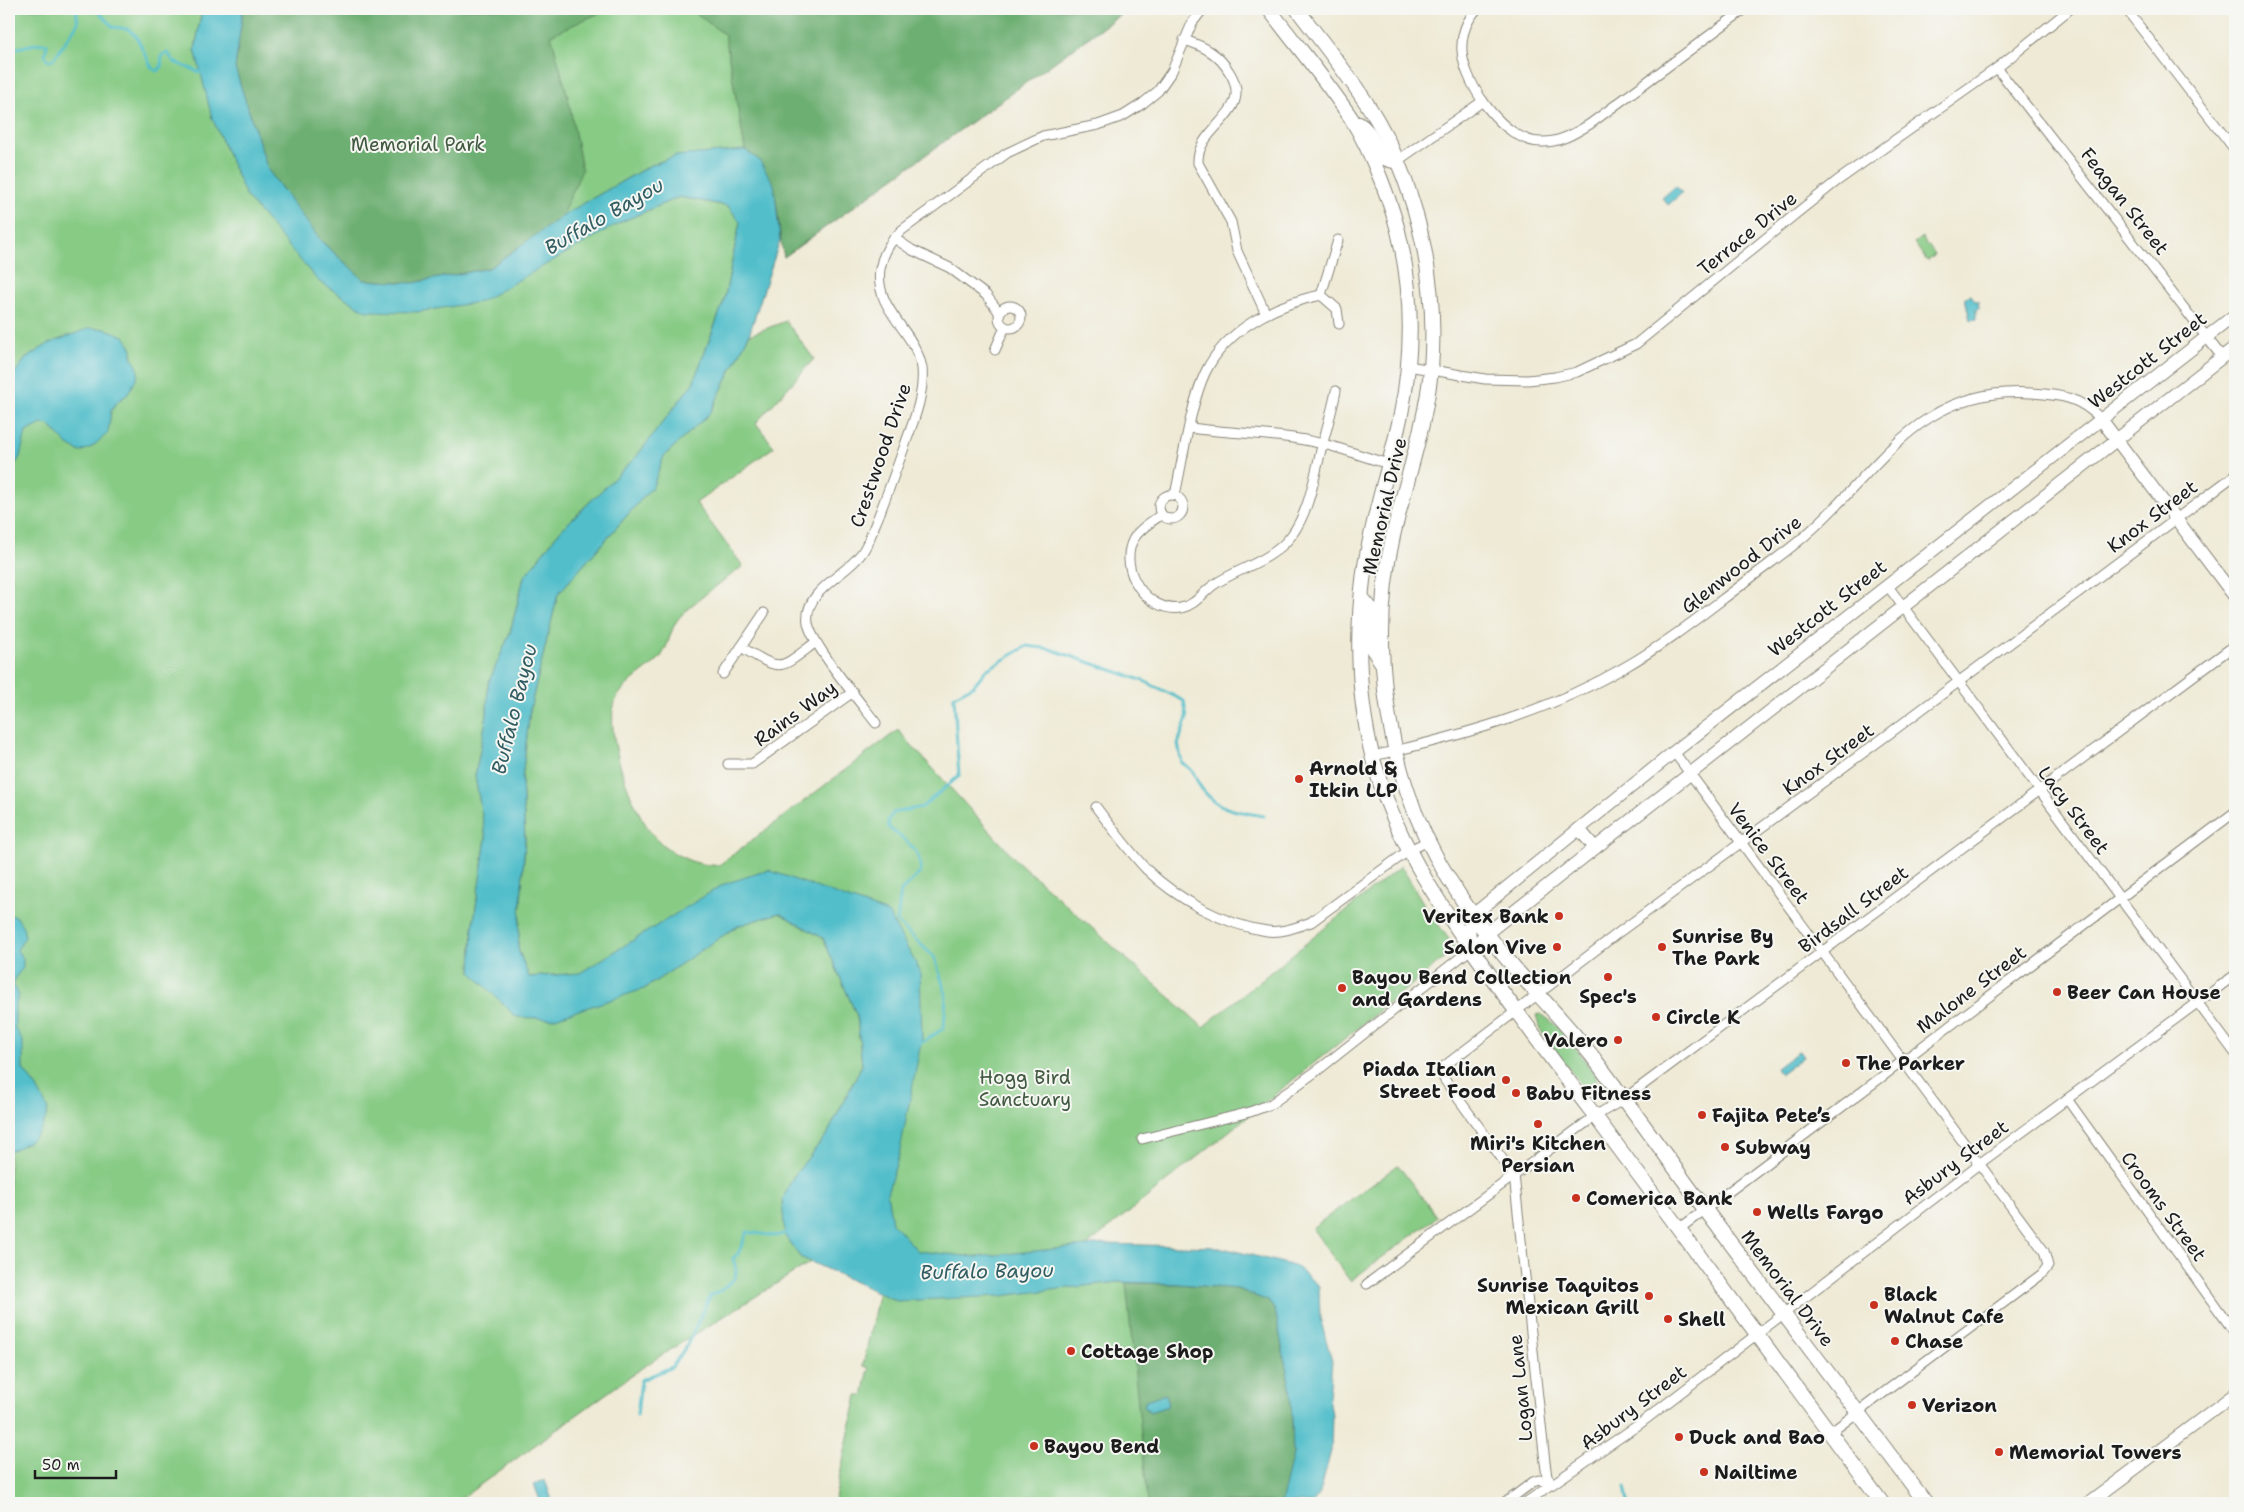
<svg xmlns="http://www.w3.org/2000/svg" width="2244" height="1512" font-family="'Shantell Sans',sans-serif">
<rect width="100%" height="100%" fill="#f6f6f2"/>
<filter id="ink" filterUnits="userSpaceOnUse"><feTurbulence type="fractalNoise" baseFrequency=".02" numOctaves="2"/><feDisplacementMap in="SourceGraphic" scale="10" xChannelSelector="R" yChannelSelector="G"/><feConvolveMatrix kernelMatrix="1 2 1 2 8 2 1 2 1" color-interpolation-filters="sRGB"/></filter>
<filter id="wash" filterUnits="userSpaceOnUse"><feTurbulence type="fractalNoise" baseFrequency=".0096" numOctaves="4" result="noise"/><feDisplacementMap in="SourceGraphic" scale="20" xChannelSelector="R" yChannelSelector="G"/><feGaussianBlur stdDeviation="1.12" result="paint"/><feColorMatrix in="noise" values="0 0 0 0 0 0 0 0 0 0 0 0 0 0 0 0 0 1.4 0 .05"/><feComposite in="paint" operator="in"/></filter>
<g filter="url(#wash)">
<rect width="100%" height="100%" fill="#efead5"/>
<g fill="#87cb85" stroke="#527450">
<path d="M9,9H202L195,50L246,196L621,222L679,197L728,206L740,222L724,301L693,383L636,457L560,531L524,577L510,633L488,684L487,715L475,776L486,838L473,927L471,971L644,989L737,926L779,913L823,938L857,1016L862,1065L828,1133L793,1177L785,1236L800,1257L811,1262L646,1365L455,1503H9Z"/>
<path d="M243,9H1128L784,257L774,184L675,156L649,166L567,213L489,268Z"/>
<path d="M1922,237L1935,255L1927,261L1914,243Z"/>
<path d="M786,321L814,359L756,423L774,447L696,503L743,566C727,579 685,607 676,622C669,634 668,650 658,660C644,673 622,684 615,702C604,734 632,812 655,837C670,854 696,867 719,865L898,730L1016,860L1203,1027L1401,866L1425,906L1456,949L1044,1280L1073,1287L1118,1282L1179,1284L1273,1503H834L857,1395L863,1396L869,1368L863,1366L880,1286L841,1127L867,1049L850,979L831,934L782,907L609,976L570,974L529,977L518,949L525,839L522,779L530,709L558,594L653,486L664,456L710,413L749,335Z"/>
<path d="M1540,1014C1561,1024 1595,1070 1602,1092L1597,1096L1581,1085L1540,1030L1536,1015Z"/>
<path d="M1398,1165L1437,1217L1350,1281L1312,1228Z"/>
</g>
<g fill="#6daf72" stroke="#446647">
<path d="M243,9H608L551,35L568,97L582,170L561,218L489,268L413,283L364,280L321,241L268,170L235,68Z"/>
<path d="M690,9H1128L784,257C774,215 784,178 745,150L725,35Z"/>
<path d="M1126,1283L1179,1284L1238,1289L1268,1301L1275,1310L1290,1387L1292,1418L1293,1454L1285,1502L1148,1503Z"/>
</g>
<g fill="#51beca" stroke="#366d73">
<path d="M202,9H243L235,68L268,170L321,241L364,280L413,283L489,268L567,213L649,166L675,156L745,150L759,160L774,184L780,240L749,335L710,413L664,456L653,486L558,594L530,709L522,779L525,839L518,949L529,977L580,973L724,884L768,870L888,913L920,971L922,1038L899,1155L887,1193L892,1223L918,1251L975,1257L1105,1244L1219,1247L1295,1266L1319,1286L1320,1318L1332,1361L1329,1397L1332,1415L1331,1451L1321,1489L1313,1503H1281L1293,1454L1292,1418L1290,1387L1275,1310L1268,1301L1238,1289L1179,1284L1118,1282L1001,1296L897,1301L800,1257L785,1236L782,1201L793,1177L828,1133L862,1065L857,1016L823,938L779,913L737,926L644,989L552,1019L516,1017L471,972L473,927L486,838L475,776L487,715L488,684L510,633L524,577L560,531L636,457L693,383L724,301L740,222L728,206L679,197L621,222L480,302L417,312L366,311L318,281L246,196L212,118L195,50Z"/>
<path d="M1676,186L1682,193L1668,205L1662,198Z"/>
<path d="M1971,295L1975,301H1978L1979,309L1976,310V319L1970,320L1965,298Z"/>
<path d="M90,328L106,329L124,336L132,349V357L138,368V376L128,394L117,402L111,411L108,433L92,447L80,452L68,445L49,425L42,424L26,432L20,457L9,474V381L26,358L50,343Z"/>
<path d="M9,915L16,916L23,927L25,937L17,950L23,959V968L17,975L13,985L19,995L15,1006V1028L23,1042V1069L37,1088L48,1109C44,1132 31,1144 9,1151Z"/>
<path d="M1799,1051L1803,1057L1780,1074L1776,1068Z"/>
<path d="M1166,1394L1169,1406L1149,1412L1148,1409L1146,1410L1144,1404L1146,1403L1145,1400Z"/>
<path d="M545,1480L552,1500L541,1503L534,1484Z"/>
</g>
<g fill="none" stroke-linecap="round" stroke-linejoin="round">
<g stroke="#51beca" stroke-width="3">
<path d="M96,9L113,27L128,29L136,36L152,68L157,71L161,68L162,55L168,53L174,62L204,74"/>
<path d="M9,41L15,29L12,9"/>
<path d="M9,47L10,49C23,49 33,41 47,44L45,55L47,60H53L78,23L76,9"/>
<path d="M918,1045L944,1028L946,995L935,958L897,922L901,891L920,873C923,850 906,841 889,828L888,821L893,813L922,807L959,776L954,696L973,686L986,670L1027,646L1050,649L1144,681L1184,701L1187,718L1178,744L1182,763C1199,773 1192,777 1202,789C1220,812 1238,811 1264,816"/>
<path d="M637,1415L641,1380L672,1367L687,1345L710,1296L723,1289L735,1278L736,1270L733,1258L738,1254L747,1232L776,1236L789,1232"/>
<path d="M1625,1487L1628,1503"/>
</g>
</g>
</g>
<g filter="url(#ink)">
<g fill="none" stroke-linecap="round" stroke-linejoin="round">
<defs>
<g id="street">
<path d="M1477,9C1467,20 1461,35 1462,51C1464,84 1504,141 1540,142C1559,143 1574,134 1590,124L1745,9"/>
<path d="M2126,9L2235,150"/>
<path d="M1184,40C1204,46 1219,54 1230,73C1255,114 1196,126 1198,163L1231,222L1237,251L1266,314"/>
<path d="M1997,68L2222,357"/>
<path d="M1397,161L1483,101"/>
<path d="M894,238L912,250L950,268L986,295L999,312"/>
<path d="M1321,295L1338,240"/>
<circle cx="1010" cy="317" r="11"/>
<path d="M995,350L1005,327"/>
<path d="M1408,366L1485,379L1528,380L1555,377L1577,372L1636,344L1798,212L1837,181L1997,68L2070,9"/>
<path d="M1190,428C1234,434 1279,433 1323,444C1345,449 1367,458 1389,464"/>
<circle cx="1171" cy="507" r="12"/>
<path d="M1175,495C1183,459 1190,406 1205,373C1226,329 1276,304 1321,295L1337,309L1339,324"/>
<path d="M1161,515C1152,521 1138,530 1133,540C1118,570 1147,613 1181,608C1196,605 1203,592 1215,584C1239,568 1272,561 1291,536C1309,512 1314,479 1321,450C1326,431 1332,411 1336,391"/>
<path d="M1887,585L2235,1053"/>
<path d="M741,647C783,672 777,671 816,642"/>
<path d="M723,674L764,613"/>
<path d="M876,723C860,702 812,645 808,623C803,591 845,576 861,554C869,544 872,531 877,520C887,495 896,470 905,445C910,430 917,414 920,398C922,388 923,378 922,368C915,330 874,310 880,269C883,253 891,240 902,230L1007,153L1043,136L1098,125L1123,116L1142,104L1158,91L1172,71L1192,23L1203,9"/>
<path d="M1674,752L2044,1251L2048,1266L2042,1274L1830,1433"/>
<path d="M1373,756C1460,736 1546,713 1625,667C1667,643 1704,613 1743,584C1764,567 1787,552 1807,534C1880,470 1918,385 2032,393C2062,395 2079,397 2101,419"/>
<path d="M728,764H752L853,692"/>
<path d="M1096,807C1112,828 1128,850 1146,869C1177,899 1224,925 1267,931C1282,933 1297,927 1311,922L1408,851L1428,841"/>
<path d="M2067,1099L2235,1333"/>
<path d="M1142,1139L1250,1112L1271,1104L1322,1067L1471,949"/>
<path d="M1679,1229L2235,812"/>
<path d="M1367,1284L1595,1116L1624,1099L2235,645"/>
<path d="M1552,1483L1547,1477L1545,1462L1514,1175L1444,1079L1442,1071L1443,1067L1618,933L1890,733L2235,475"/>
<path d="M1505,1503L1533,1482L1539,1480L1552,1483"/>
<path d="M1525,1503L1641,1423L1979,1164L2235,975"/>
</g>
<g id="secondary">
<path d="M2101,419L2235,597"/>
<path d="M1579,829L1595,848"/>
<path d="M1471,949L1469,927L1473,915L1674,752L2235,315"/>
<path d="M1471,949L1487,933L1585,856L2235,347"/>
<path d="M2089,1503L2235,1394"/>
</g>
<g id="primary">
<path d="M1269,9C1296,45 1326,80 1351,118C1371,150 1394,208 1401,244C1413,300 1412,359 1401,414C1390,467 1372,518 1364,572C1356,633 1358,699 1373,759C1394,837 1434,897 1480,961C1516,1012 1554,1062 1592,1112C1689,1242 1786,1373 1882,1503"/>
<path d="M1297,9C1324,45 1354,81 1377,120C1419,194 1438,284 1431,369C1426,425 1406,480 1393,536C1374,620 1380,708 1407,790C1429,858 1472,919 1518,972C1543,1000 1569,1027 1592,1056C1630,1106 1667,1157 1704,1208C1778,1306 1852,1405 1926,1503"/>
<path d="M1359,124C1376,134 1374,162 1397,161"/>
<path d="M1362,598L1372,610L1370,645L1382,663"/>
</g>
</defs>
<use href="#street" stroke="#868378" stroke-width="11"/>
<use href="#secondary" stroke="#868378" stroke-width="14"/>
<use href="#primary" stroke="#868378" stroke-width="16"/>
<use href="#street" stroke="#fff" stroke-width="9"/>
<use href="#secondary" stroke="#fff" stroke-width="12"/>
<use href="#primary" stroke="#fff" stroke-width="14"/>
</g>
</g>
<g fill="#c8321e" stroke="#f6f6f2" stroke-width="2">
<circle cx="1299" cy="779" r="5"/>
<circle cx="1559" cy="916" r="5"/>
<circle cx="1557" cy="947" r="5"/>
<circle cx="1662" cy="947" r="5"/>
<circle cx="1608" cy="977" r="5"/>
<circle cx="1342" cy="988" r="5"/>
<circle cx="2057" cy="992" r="5"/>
<circle cx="1656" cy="1017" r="5"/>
<circle cx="1618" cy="1040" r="5"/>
<circle cx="1846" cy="1063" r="5"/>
<circle cx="1506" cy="1080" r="5"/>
<circle cx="1516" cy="1093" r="5"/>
<circle cx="1702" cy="1115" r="5"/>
<circle cx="1538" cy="1124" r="5"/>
<circle cx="1725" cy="1147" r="5"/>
<circle cx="1576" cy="1198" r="5"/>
<circle cx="1757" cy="1212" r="5"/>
<circle cx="1649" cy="1296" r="5"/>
<circle cx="1874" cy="1305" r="5"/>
<circle cx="1668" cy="1319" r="5"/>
<circle cx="1895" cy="1341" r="5"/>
<circle cx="1071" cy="1351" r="5"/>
<circle cx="1912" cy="1405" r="5"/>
<circle cx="1679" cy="1437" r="5"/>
<circle cx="1034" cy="1446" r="5"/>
<circle cx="1999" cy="1452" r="5"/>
<circle cx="1704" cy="1472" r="5"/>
</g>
<g text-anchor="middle" stroke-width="4" stroke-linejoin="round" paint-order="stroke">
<g font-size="19" fill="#415941" stroke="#f6f6f2">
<text x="418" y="151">Memorial Park</text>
<text x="1025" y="1084">Hogg Bird<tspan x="1025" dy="22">Sanctuary</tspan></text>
</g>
<g font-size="19" fill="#1c1c1c" stroke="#f6f6f2">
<text transform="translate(2125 201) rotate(52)" y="7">Feagan Street</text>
<text transform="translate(1747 233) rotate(-39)" y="7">Terrace Drive</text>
<text transform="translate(2147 360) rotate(-38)" y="7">Westcott Street</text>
<text transform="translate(880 455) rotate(-71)" y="7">Crestwood Drive</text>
<text transform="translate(1384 506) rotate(-77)" y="7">Memorial Drive</text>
<text transform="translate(2152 516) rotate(-37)" y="7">Knox Street</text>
<text transform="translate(1741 564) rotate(-38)" y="7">Glenwood Drive</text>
<text transform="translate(1827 608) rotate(-38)" y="7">Westcott Street</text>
<text transform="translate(795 713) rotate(-36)" y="7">Rains Way</text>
<text transform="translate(1828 759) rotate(-36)" y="7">Knox Street</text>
<text transform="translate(2074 810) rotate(53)" y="7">Lacy Street</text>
<text transform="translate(1769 853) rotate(53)" y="7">Venice Street</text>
<text transform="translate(1853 909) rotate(-37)" y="7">Birdsall Street</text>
<text transform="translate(1971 989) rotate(-37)" y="7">Malone Street</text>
<text transform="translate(1955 1162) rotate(-37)" y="7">Asbury Street</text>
<text transform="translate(2164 1206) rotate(54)" y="7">Crooms Street</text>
<text transform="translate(1788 1288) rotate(53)" y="7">Memorial Drive</text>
<text transform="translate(1520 1388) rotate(-96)" y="7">Logan Lane</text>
<text transform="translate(1633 1407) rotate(-37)" y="7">Asbury Street</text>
</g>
<g font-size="19" font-weight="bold" fill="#1c1c1c" stroke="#f6f6f2" text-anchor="start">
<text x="1309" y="775">Arnold &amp;<tspan x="1309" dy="22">Itkin LLP</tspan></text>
<text x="1549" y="923" text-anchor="end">Veritex Bank</text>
<text x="1672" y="943">Sunrise By<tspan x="1672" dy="22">The Park</tspan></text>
<text x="1547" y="954" text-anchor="end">Salon Vive</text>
<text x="1352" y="984">Bayou Bend Collection<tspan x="1352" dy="22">and Gardens</tspan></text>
<text x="2067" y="999">Beer Can House</text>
<text x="1608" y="1003" text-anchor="middle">Spec's</text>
<text x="1666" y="1024">Circle K</text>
<text x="1608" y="1047" text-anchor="end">Valero</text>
<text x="1856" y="1070">The Parker</text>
<text x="1496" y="1076" text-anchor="end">Piada Italian<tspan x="1496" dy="22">Street Food</tspan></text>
<text x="1526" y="1100">Babu Fitness</text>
<text x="1712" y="1122">Fajita Pete’s</text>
<text x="1538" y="1150" text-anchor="middle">Miri's Kitchen<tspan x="1538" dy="22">Persian</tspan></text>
<text x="1735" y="1154">Subway</text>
<text x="1586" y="1205">Comerica Bank</text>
<text x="1767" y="1219">Wells Fargo</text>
<text x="1639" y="1292" text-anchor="end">Sunrise Taquitos<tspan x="1639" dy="22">Mexican Grill</tspan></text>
<text x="1884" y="1301">Black<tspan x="1884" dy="22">Walnut Cafe</tspan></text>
<text x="1678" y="1326">Shell</text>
<text x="1905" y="1348">Chase</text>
<text x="1081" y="1358">Cottage Shop</text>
<text x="1922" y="1412">Verizon</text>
<text x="1689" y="1444">Duck and Bao</text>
<text x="1044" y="1453">Bayou Bend</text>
<text x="2009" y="1459">Memorial Towers</text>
<text x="1714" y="1479">Nailtime</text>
</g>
<g font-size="20" font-style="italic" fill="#315d62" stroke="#f6f6f2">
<text transform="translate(604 216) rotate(-30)" y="7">Buffalo Bayou</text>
<text transform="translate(514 709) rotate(-76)" y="7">Buffalo Bayou</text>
<text transform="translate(987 1271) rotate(-1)" y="7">Buffalo Bayou</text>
</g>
</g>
<rect width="2244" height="1512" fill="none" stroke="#f6f6f2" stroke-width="30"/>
<path d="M35 1470v8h81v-8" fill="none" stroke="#1c1c1c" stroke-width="2.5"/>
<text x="42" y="1470" font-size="15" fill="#1c1c1c" stroke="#f6f6f2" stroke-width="4" paint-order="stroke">50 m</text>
</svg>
